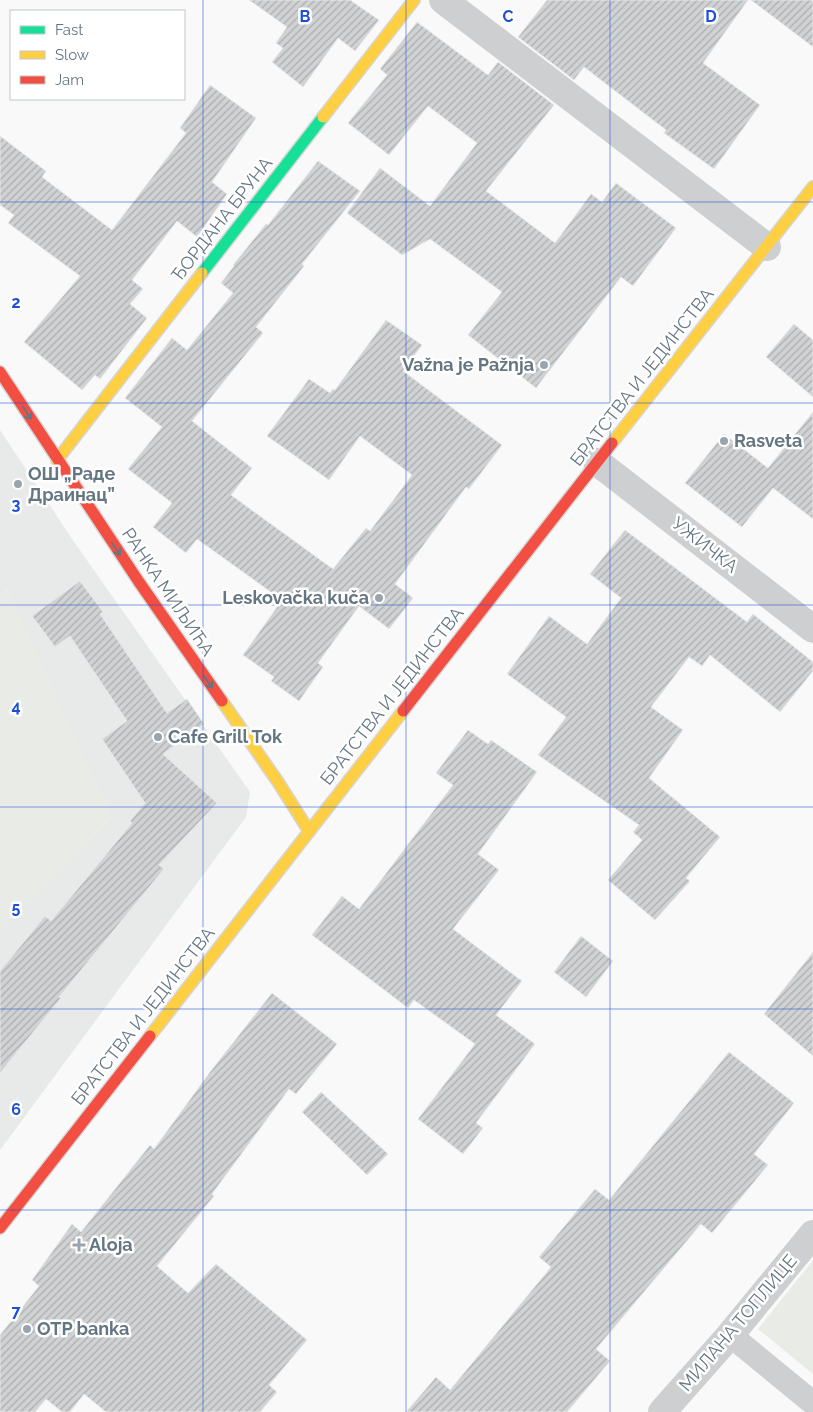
<svg xmlns="http://www.w3.org/2000/svg" width="813" height="1412" font-family="Raleway,sans-serif">
<defs>
<pattern id="building-hatch" width="6" height="6" patternUnits="userSpaceOnUse" patternTransform="scale(1.25)"><rect width="6" height="6" fill="#d0d2d3"/><path d="M-1 1l2-2M0 6l6-6M5 7l2-2" fill="none" stroke="#acafb1"/></pattern>
</defs>
<rect width="100%" height="100%" fill="#f9f9f9"/>
<path fill="#e8e9e9" d="M0,430L72,539L250,792L246,817L0,1150V929L111,817L7,590L0,596Z"/>
<g fill="#e8ebe6">
<path d="M8,590L111,817L0,929V596Z"/>
<path d="M813,1260V1374L758,1329Z"/>
</g>
<g fill="url(#building-hatch)" stroke="#e8e8e8">
<path d="M249,0H350L379,20L355,51L338,38L303,87L272,62L283,48L276,43L287,27Z"/>
<path d="M547,0H748L703,63L760,105L714,169L664,133L666,130L584,67L574,80L518,37Z"/>
<path d="M751,0H813V47Z"/>
<path d="M417,22L488,75L498,62L554,105L486,191L555,243L591,194L602,202L616,183L676,228L633,286L621,277L536,388L468,335L502,292L430,239L402,255L347,213L380,168L430,206L477,143L428,106L389,155L348,123L387,75L380,69Z"/>
<path d="M210,85L256,118L212,182L227,194L197,237L177,221L132,280L143,289L130,304L147,318L100,379L95,375L82,390L24,342L80,276L8,223L14,215L0,205V136L46,171L42,177L112,230L186,133L180,128Z"/>
<path d="M318,161L360,191L302,264L304,266L256,327L263,333L192,421L252,468L231,495L333,569L366,528L370,531L412,475L360,436L329,480L267,436L309,379L330,393L333,389L335,390L386,320L422,345L403,371L502,445L469,489L466,487L395,584L413,598L389,629L359,606L318,663L323,667L299,701L271,681L274,677L243,655L282,600L197,539L186,553L153,527L172,503L128,469L162,427L125,398L172,338L187,350L233,293L221,283L234,266L233,265L266,224L268,225Z"/>
<path d="M794,324L813,340V397L766,357Z"/>
<path d="M813,412V519L773,488L742,527L685,483L724,434L768,468Z"/>
<path d="M625,530L747,622L753,614L813,662V671L780,712L710,655L702,666L689,657L651,707L683,730L649,778L720,837L686,878L690,881L655,920L608,880L642,840L633,832L639,825L538,755L566,717L507,674L549,616L587,644L621,598L590,574Z"/>
<path d="M80,581L103,612L100,614L167,713L187,699L204,724L163,754L217,803L159,865L164,869L59,997L61,998L0,1073V971L45,916L51,921L132,823L130,821L145,803L102,739L127,721L70,636L55,647L32,616Z"/>
<path d="M468,730L488,744L491,740L537,772L478,854L499,870L453,929L522,981L496,1015L535,1044L476,1123L483,1128L463,1154L418,1119L475,1044L414,1000L408,1008L312,935L342,896L359,909L453,785L436,773Z"/>
<path d="M581,936L613,961L586,997L554,972Z"/>
<path d="M813,952V1056L764,1014Z"/>
<path d="M272,993L337,1044L296,1094L289,1089L212,1194L214,1196L157,1266L188,1293L216,1264L307,1340L269,1385L277,1392L260,1412H106L84,1394L70,1412H62L46,1399L35,1412H0V1335L39,1286L32,1280L72,1224L81,1232L150,1145L154,1149L210,1072Z"/>
<path d="M729,1052L794,1103L754,1154L768,1165L712,1233L701,1224L596,1349L610,1361L567,1412H406L436,1377L450,1390L551,1267L539,1257L595,1189L609,1200Z"/>
<path d="M321,1092L388,1154L367,1175L302,1112Z"/>
</g>
<g fill="none" stroke-linecap="round" stroke-linejoin="round">
<defs>
<path id="fast" d="M202,273L323,117"/>
<g id="slow">
<path d="M323,117L414,0"/>
<path d="M612,443L813,187"/>
<path d="M57,460L202,273"/>
<path d="M222,701L278,782L309,831"/>
<path d="M150,1036L403,711"/>
</g>
<g id="jam">
<path d="M0,372L139,582L222,701"/>
<path d="M403,711L612,443"/>
<path d="M0,1228L150,1036"/>
</g>
</defs>
<use href="#fast" stroke="#d5d6d7" stroke-width="14"/>
<use href="#slow" stroke="#d5d6d7" stroke-width="14"/>
<use href="#jam" stroke="#d5d6d7" stroke-width="14"/>
<path stroke="#cecfd0" stroke-width="24" d="M730,1335L813,1403"/>
<g stroke="#cecfd0" stroke-width="28">
<path d="M443,0L767,247"/>
<path d="M597,462L813,629"/>
<path d="M662,1412L730,1335L813,1234"/>
</g>
<use href="#fast" stroke="#16e098" stroke-width="11"/>
<use href="#slow" stroke="#ffcf43" stroke-width="11"/>
<use href="#jam" stroke="#f24e42" stroke-width="11"/>
</g>
<defs><path id="oneway-shaft" d="M-6 0H5M1.5-3L5.5 0L1.5 3" fill="none" stroke-width="1.6" stroke-linecap="round" stroke-linejoin="round" transform="scale(1.25)"/></defs>
<g stroke="#657683">
<use href="#oneway-shaft" transform="translate(27 413) rotate(57)"/>
<use href="#oneway-shaft" transform="translate(116 549) rotate(56)"/>
<use href="#oneway-shaft" transform="translate(208 682) rotate(55)"/>
</g>
<path fill="none" stroke="#1d4ed8" stroke-width="1" stroke-opacity="0.55" d="M203,0V1412M406,0V1412M610,0V1412M0,202H813M0,403H813M0,605H813M0,807H813M0,1009H813M0,1210H813"/>
<g fill="#99a4ac" stroke="#fff" stroke-width="2">
<circle cx="544" cy="365" r="5"/>
<circle cx="724" cy="441" r="5"/>
<circle cx="18" cy="484" r="5"/>
<circle cx="379" cy="598" r="5"/>
<circle cx="158" cy="737" r="5"/>
<path d="M76.5 1237.5h5v5h5v5h-5v5h-5v-5h-5v-5h5z"/>
<circle cx="27" cy="1329" r="5"/>
</g>
<g text-anchor="middle" stroke-width="5" stroke-linejoin="round" paint-order="stroke">
<g font-size="18" fill="#657683" stroke="#fff">
<text transform="translate(222 219) rotate(-52)" y="6">ЂОРДАНА БРУНА</text>
<text transform="translate(642 377) rotate(-52)" y="6">БРАТСТВА И ЈЕДИНСТВА</text>
<text transform="translate(705 545) rotate(38)" y="6">УЖИЧКА</text>
<text transform="translate(168 592) rotate(56)" y="6">РАНКА МИЉИЋА</text>
<text transform="translate(392 696) rotate(-52)" y="6">БРАТСТВА И ЈЕДИНСТВА</text>
<text transform="translate(143 1016) rotate(-52)" y="6">БРАТСТВА И ЈЕДИНСТВА</text>
<text transform="translate(738 1323) rotate(-50)" y="6">МИЛАНА ТОПЛИЦЕ</text>
</g>
<g font-size="18" font-weight="bold" fill="#657683" stroke="#fff" text-anchor="start">
<text x="534" y="371" text-anchor="end">Važna je Pažnja</text>
<text x="734" y="447">Rasveta</text>
<text x="28" y="480">ОШ „Раде<tspan x="28" dy="21">Драинац”</tspan></text>
<text x="369" y="604" text-anchor="end">Leskovačka kuča</text>
<text x="168" y="743">Cafe Grill Tok</text>
<text x="89" y="1251">Aloja</text>
<text x="37" y="1335">OTP banka</text>
</g>
</g>
<g font-size="16" text-anchor="middle" font-weight="bold" fill="#1d4ed8" stroke="#fff" stroke-width="5" stroke-linejoin="round" paint-order="stroke">
<text x="305" y="22">B</text>
<text x="508" y="22">C</text>
<text x="711" y="22">D</text>
<text x="16" y="308">2</text>
<text x="16" y="510">3</text>
<text x="16" y="712">4</text>
<text x="16" y="913">5</text>
<text x="16" y="1115">6</text>
<text x="16" y="1317">7</text>
</g>
<rect x="10" y="10" width="175" height="90" fill="#ffffff" stroke="#c1c8cd"/>
<rect x="20" y="26" width="25" height="8" fill="#16e098" stroke="#c1c8cd"/>
<text x="55" y="35" font-size="15" fill="#657683">Fast</text>
<rect x="20" y="51" width="25" height="8" fill="#ffcf43" stroke="#c1c8cd"/>
<text x="55" y="60" font-size="15" fill="#657683">Slow</text>
<rect x="20" y="76" width="25" height="8" fill="#f24e42" stroke="#c1c8cd"/>
<text x="55" y="85" font-size="15" fill="#657683">Jam</text>
</svg>
